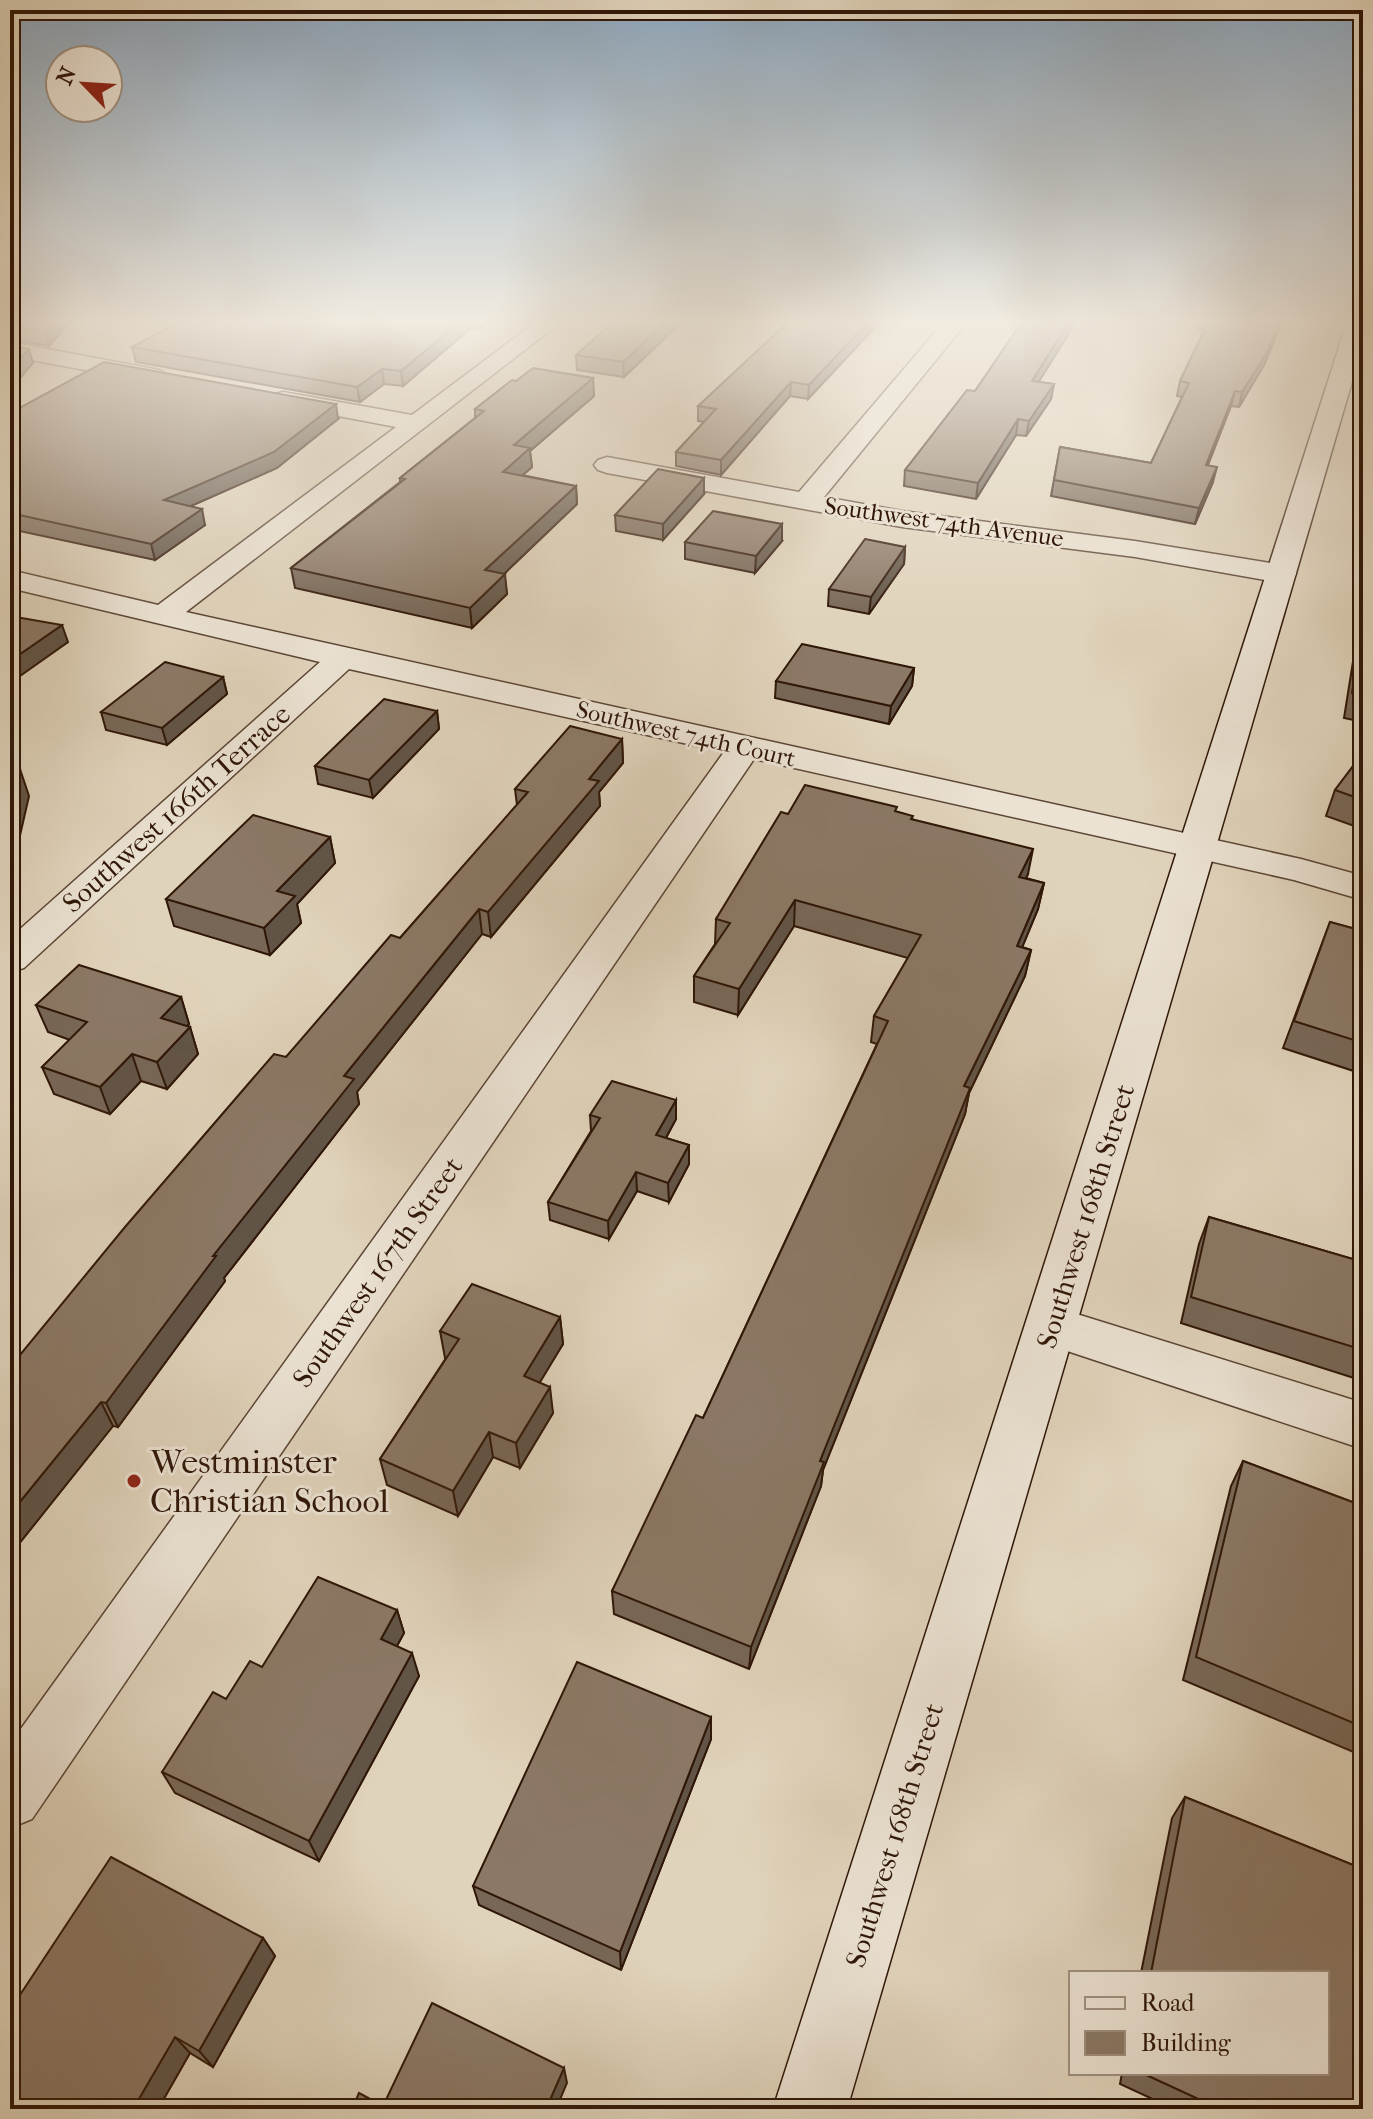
<svg xmlns="http://www.w3.org/2000/svg" width="1373" height="2119" font-family="'IM FELL French Canon',serif">
<rect width="100%" height="100%" fill="#e0d3bb"/>
<filter id="stains"><feTurbulence type="fractalNoise" baseFrequency=".0025" numOctaves="4"/><feColorMatrix values="0 0 0 0 .2 0 0 0 0 .09 0 0 0 0 .02 0 0 0 .5 -.17"/></filter>
<radialGradient id="worn" r=".72"><stop offset=".6" stop-color="#630" stop-opacity="0"/><stop offset="1" stop-color="#630" stop-opacity=".3"/></radialGradient>
<g fill="none" stroke-linecap="round" stroke-linejoin="round">
<defs>
<g id="street">
<path d="M536,322H561L186,612L1301,859L1363,876V900L1294,880L754,759L32,1819L10,1828V1744L724,752L349,669L24,968L10,972V938L320,662L10,588V570L158,605L396,427L275,404L271,399L275,394L283,392L412,415Z"/>
<path d="M944,322H967L824,497L902,511L1135,541L1282,565L1292,568L1296,574L1292,580L1282,583L1135,557L902,527L607,473L598,470L594,465L598,460L607,457L799,492Z"/>
<path d="M10,342L154,369L162,371L166,376L162,381L154,383L10,356Z"/>
<path d="M1051,1306L1363,1403V1449L1034,1340L1026,1326L1034,1312Z"/>
</g>
<path id="secondary" d="M1347,322H1363V344L847,2109H773Z"/>
</defs>
<use href="#street" stroke="#5b4534" stroke-width="3"/>
<use href="#secondary" stroke="#2f1607" stroke-width="3"/>
<use href="#street" fill="#ebe2d3" fill-rule="evenodd"/>
<use href="#secondary" fill="#ebe2d3" fill-rule="evenodd"/>
</g>
<g fill="#786757" stroke="#2f1607" stroke-width="2">
<path d="M10,322H70L49,346L10,340Z"/>
<path d="M179,322H488L478,329L471,328L403,386L384,384L360,402L136,362L132,347Z"/>
<path d="M880,322L808,399L790,396L721,475L676,466V452L704,422L698,421V406Z"/>
<path d="M1021,322H1076L1038,382L1054,384L1051,399L1026,436L1016,435L976,499L904,486L905,470L975,391L1020,325Z"/>
<path d="M1199,322H1282L1264,365L1239,407L1231,406L1208,465L1213,482L1195,524L1051,496L1060,447L1151,463L1182,397L1177,396L1180,381L1205,330L1197,329Z"/>
<path d="M677,327L624,377L577,370L576,355Z"/>
<path d="M593,378L594,396L530,451L532,467L522,475L576,486L577,504L504,574L507,594L472,628L295,588L291,568L400,482V478L475,418V409L516,381Z"/>
<path d="M10,413L338,419L277,468L191,506L205,525L155,560L10,529Z"/>
<path d="M704,494L663,540L616,531L615,515Z"/>
<path d="M782,541L755,573L685,559V542Z"/>
<path d="M905,547L904,564L869,614L828,606L829,589Z"/>
<path d="M1363,627V722L1344,718L1355,649Z"/>
<path d="M914,668L912,686L889,724L775,698L776,681Z"/>
<path d="M223,677L227,694L167,745L106,730L101,712Z"/>
<path d="M437,711L439,729L373,798L318,784L315,766Z"/>
<path d="M622,739L623,763L599,792L600,806L491,937L482,934L357,1092L359,1104L224,1278L225,1281L118,1427L113,1426L10,1555V1367L286,1057L400,938L517,805L515,789Z"/>
<path d="M1363,753V829L1326,816L1335,790Z"/>
<path d="M897,812L1028,874L1026,878L1044,883L1038,909L1022,947L1031,950L1025,976L969,1093L965,1114L823,1470L821,1486L749,1669L614,1614L612,1591L703,1418L877,1044L871,1042L874,1016L908,958L794,926L738,1015L694,1002V976L715,944L716,919L788,814Z"/>
<path d="M330,837L335,863L297,904L301,923L270,955L174,926L166,899Z"/>
<path d="M1330,922L1363,931V1074L1283,1048Z"/>
<path d="M181,997L189,1024L187,1026L190,1027L198,1054L167,1089L141,1081L110,1114L54,1094L42,1067L70,1040L48,1032L36,1005Z"/>
<path d="M676,1100V1119L666,1138L689,1145V1164L669,1202L637,1191L609,1239L550,1220L548,1202L591,1131L590,1115Z"/>
<path d="M1209,1217L1363,1262V1363L1354,1378L1181,1323L1199,1244Z"/>
<path d="M560,1317L563,1344L539,1382L553,1413L520,1468L493,1457L458,1516L387,1485L380,1459L446,1358H445L440,1331Z"/>
<path d="M1243,1461L1363,1506V1756L1183,1680L1231,1486Z"/>
<path d="M397,1610L404,1633L397,1646L419,1676L319,1861L175,1793L162,1772L226,1699L262,1667Z"/>
<path d="M711,1717V1739L621,1970L479,1905L473,1886Z"/>
<path d="M1185,1797L1363,1869V2109H1174L1120,2084L1122,2073H1327V1973H1141L1172,1818Z"/>
<path d="M263,1938L275,1956L213,2067L190,2053L158,2109H10Z"/>
</g>
<g fill="#615447" stroke="#2f1607" stroke-width="2">
<path d="M53,322H70L49,346L45,331Z"/>
<path d="M460,322H470L471,328L403,386L401,371Z"/>
<path d="M477,322H488L478,329Z"/>
<path d="M666,322H682L624,377L623,362Z"/>
<path d="M868,322H880L808,399L809,385Z"/>
<path d="M1069,322H1076L1030,396L1032,381Z"/>
<path d="M1280,322H1282L1264,365L1239,407L1242,392Z"/>
<path d="M29,349L33,363L10,390V370Z"/>
<path d="M382,369L384,384L360,402L357,387Z"/>
<path d="M593,378L594,396L530,451L532,467L505,491L503,472L514,445Z"/>
<path d="M791,382L790,396L721,475V460Z"/>
<path d="M1054,384L1051,399L1026,436L1029,421Z"/>
<path d="M1235,391L1231,406L1202,480L1206,465Z"/>
<path d="M336,404L338,419L277,468L168,516L164,500Z"/>
<path d="M1018,419L1016,435L976,499L978,483Z"/>
<path d="M1217,467L1213,482L1195,524L1199,508Z"/>
<path d="M704,478V494L663,540V524Z"/>
<path d="M576,486L577,504L487,590L485,570Z"/>
<path d="M202,509L205,525L155,560L151,544Z"/>
<path d="M782,524V541L755,573L756,556Z"/>
<path d="M905,547L904,564L869,614L871,597Z"/>
<path d="M505,574L507,594L472,628L470,608Z"/>
<path d="M62,625L68,642L10,683V661Z"/>
<path d="M914,668L912,686L889,724L891,706Z"/>
<path d="M223,677L227,694L167,745L162,728Z"/>
<path d="M437,711L439,729L373,798L369,780Z"/>
<path d="M622,739L623,763L599,792L600,806L491,937L488,912L589,779Z"/>
<path d="M20,769L29,796L11,875L10,810Z"/>
<path d="M330,837L335,863L297,904L301,923L270,955L264,928L277,891Z"/>
<path d="M1033,849L1028,874L1014,902L1019,877Z"/>
<path d="M1044,883L1038,909L1012,972L1017,946Z"/>
<path d="M795,900L794,926L738,1015L739,989Z"/>
<path d="M479,909L482,934L357,1092L359,1104L224,1278L225,1281L118,1427L106,1403L344,1076Z"/>
<path d="M1031,950L1025,976L969,1093L965,1114L823,1470L821,1486L749,1669L751,1647L820,1461L964,1086Z"/>
<path d="M181,997L189,1024L170,1045L161,1018Z"/>
<path d="M190,1027L198,1054L167,1089L157,1062Z"/>
<path d="M132,1054L141,1081L110,1114L100,1087Z"/>
<path d="M676,1100V1119L657,1154L656,1135Z"/>
<path d="M689,1145V1164L669,1202L668,1183Z"/>
<path d="M636,1172L637,1191L609,1239L608,1221Z"/>
<path d="M560,1317L563,1344L528,1402L524,1376Z"/>
<path d="M550,1387L553,1413L520,1468L516,1443Z"/>
<path d="M101,1402L113,1426L10,1555V1514Z"/>
<path d="M489,1432L493,1457L458,1516L453,1491Z"/>
<path d="M397,1610L404,1633L388,1662L381,1639Z"/>
<path d="M412,1653L419,1676L319,1861L309,1841Z"/>
<path d="M711,1717V1739L621,1970L620,1952Z"/>
<path d="M263,1938L275,1956L213,2067L199,2051Z"/>
<path d="M175,2037L190,2053L158,2109H133Z"/>
<path d="M564,2068L567,2083L556,2109H546Z"/>
</g>
<g fill="#8b7865" stroke="#2f1607" stroke-width="2">
<path d="M10,322H53L45,331L10,326Z"/>
<path d="M179,322H460L401,371L382,369L357,387L132,347Z"/>
<path d="M613,322H666L623,362L576,355Z"/>
<path d="M788,322H868L809,385L791,382L721,460L676,452L716,409L698,406Z"/>
<path d="M1022,322H1069L1032,381L1054,384L1029,421L1018,419L978,483L905,470L967,390L975,391Z"/>
<path d="M1208,322H1280L1268,351L1242,392L1235,391L1206,465L1217,467L1199,508L1054,480L1060,447L1151,463L1189,383L1180,381Z"/>
<path d="M10,345L29,349L10,370Z"/>
<path d="M104,362L336,404L274,452L164,500L202,509L151,544L10,513V413Z"/>
<path d="M533,368L593,378L514,445L530,448L503,472L576,486L485,570L505,574L470,608L291,568L405,479L400,478L484,411L475,409L512,380L516,381Z"/>
<path d="M658,469L704,478L663,524L615,515Z"/>
<path d="M713,511L782,524L756,556L685,542Z"/>
<path d="M865,539L905,547L871,597L829,589Z"/>
<path d="M10,616L62,625L10,661Z"/>
<path d="M1363,630V695L1352,693Z"/>
<path d="M802,644L914,668L891,706L776,681Z"/>
<path d="M165,662L223,677L162,728L101,712Z"/>
<path d="M384,699L437,711L369,780L315,766Z"/>
<path d="M570,726L622,739L589,779L599,781L488,912L479,909L344,1076L354,1079L213,1256H216L106,1403L101,1402L10,1514V1367L125,1227L274,1054L286,1057L391,935L400,938L528,792L515,789Z"/>
<path d="M1363,753V800L1335,790Z"/>
<path d="M20,769L10,810V770Z"/>
<path d="M805,785L897,807L895,811L913,816L911,819L1033,849L1019,877L1044,883L1017,946L1031,950L964,1086L970,1088L820,1461L824,1462L751,1647L612,1591L696,1415L703,1418L888,1021L874,1016L921,935L795,900L739,989L694,976L730,923L716,919L781,812L788,814Z"/>
<path d="M253,815L330,837L277,891L295,896L264,928L166,899Z"/>
<path d="M1330,922L1363,931V1043L1294,1021Z"/>
<path d="M79,965L181,997L161,1018L190,1027L157,1062L132,1054L100,1087L42,1067L87,1022L36,1005Z"/>
<path d="M612,1081L676,1100L656,1135L689,1145L668,1183L636,1172L608,1221L548,1202L600,1118L590,1115Z"/>
<path d="M1209,1217L1363,1262V1350L1191,1297Z"/>
<path d="M472,1284L560,1317L524,1376L550,1387L516,1443L489,1432L453,1491L380,1459L459,1339L440,1331Z"/>
<path d="M1243,1461L1363,1506V1727L1196,1657Z"/>
<path d="M318,1577L397,1610L381,1639L412,1653L309,1841L162,1772L213,1692L226,1699L250,1661L262,1667Z"/>
<path d="M577,1662L711,1717L620,1952L473,1886Z"/>
<path d="M1185,1797L1363,1869V2109H1220L1142,2073H1327V1973H1151Z"/>
<path d="M111,1857L263,1938L199,2051L175,2037L133,2109H10V2010Z"/>
<path d="M432,2003L564,2068L546,2109H352L359,2093L383,2106Z"/>
</g>
<linearGradient id="sky" x2="0" y2="1"><stop stop-color="#8da7be"/><stop offset="0.52" stop-color="#f1ebe0"/><stop offset="1" stop-color="#f1ebe0" stop-opacity="0"/></linearGradient>
<rect width="1373" height="619" fill="url(#sky)"/>
<circle fill="#8f2418" stroke="#ebe2d3" stroke-width="3" cx="134" cy="1481" r="8"/>
<g text-anchor="middle" stroke-width="6" stroke-linejoin="round" paint-order="stroke">
<g font-size="24" fill="#2f1607" stroke="#ebe2d3">
<text transform="translate(944 522) rotate(8)" y="8">Southwest 74th Avenue</text>
<text transform="translate(686 734) rotate(13)" y="8">Southwest 74th Court</text>
</g>
<g font-size="28" fill="#2f1607" stroke="#ebe2d3">
<text transform="translate(176 808) rotate(-42)" y="10">Southwest 166th Terrace</text>
<text transform="translate(1085 1216) rotate(-73)" y="10">Southwest 168th Street</text>
<text transform="translate(377 1272) rotate(-55)" y="10">Southwest 167th Street</text>
<text transform="translate(894 1835) rotate(-73)" y="10">Southwest 168th Street</text>
</g>
<g font-size="34" fill="#2f1607" stroke="#ebe2d3" text-anchor="start">
<text x="150" y="1473">Westminster<tspan x="150" dy="39">Christian School</tspan></text>
</g>
</g>
<rect width="1373" height="2119" fill="none" stroke="#e0d3bb" stroke-width="40"/>
<rect x="12" y="12" width="1349" height="2095" fill="none" stroke="#2f1607" stroke-width="4"/>
<rect x="20" y="20" width="1333" height="2079" fill="none" stroke="#2f1607" stroke-width="2"/>
<rect x="1069" y="1971" width="260" height="104" fill="#ebe2d3" stroke="#a09081" stroke-width="2"/>
<rect x="1085" y="1997" width="40" height="12" fill="#ebe2d3" stroke="#a09081" stroke-width="2"/>
<text x="1141" y="2011" font-size="24" fill="#2f1607">Road</text>
<rect x="1085" y="2031" width="40" height="24" fill="#8b7865" stroke="#a09081" stroke-width="2"/>
<text x="1141" y="2051" font-size="24" fill="#2f1607">Building</text>
<g transform="translate(84 84) rotate(295)"><circle r="38" fill="#ebe2d3" stroke="#a09081" stroke-width="2"/>
<path d="M0-6L14 30L0 20L-14 30Z" fill="#8f2418"/>
<text y="-12" font-size="22" font-weight="bold" text-anchor="middle" fill="#2f1607">N</text>
</g>
<rect width="100%" height="100%" filter="url(#stains)"/>
<rect width="100%" height="100%" fill="url(#worn)"/>
</svg>
